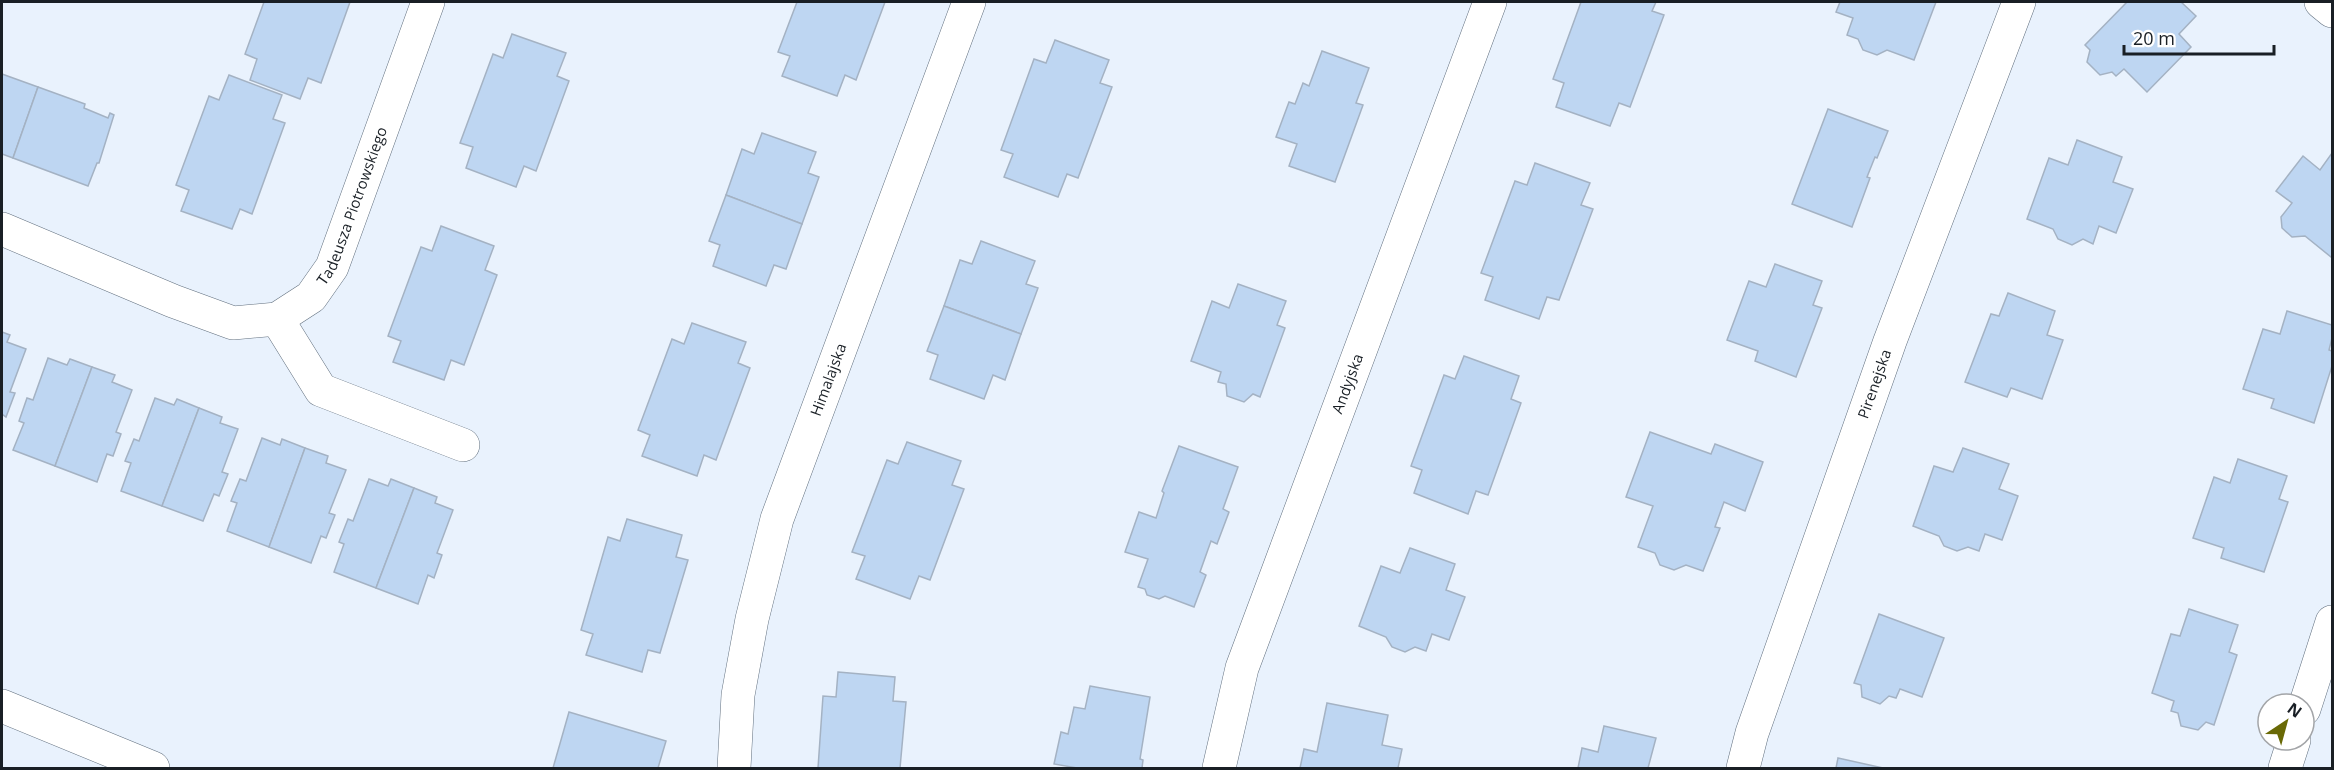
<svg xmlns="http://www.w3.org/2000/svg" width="2334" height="770" font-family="'Open Sans',sans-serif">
<rect width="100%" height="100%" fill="#e9f2fd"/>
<g fill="#bed6f2" stroke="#a4b2c3" stroke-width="1.5">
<path d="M264,2H350L321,83L308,78L300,99L250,80L257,59L245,54Z"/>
<path d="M797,2H885L856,80L845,75L837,96L782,76L790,56L778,52Z"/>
<path d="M1581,2H1656L1652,11L1664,15L1630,107L1619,103L1610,126L1556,107L1564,83L1553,79Z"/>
<path d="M1840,2H1936L1914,60L1887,50L1877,55L1863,50L1858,39L1847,35L1853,18L1836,12Z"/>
<path d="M2127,2H2181L2196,16L2179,34L2191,47L2147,92L2124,69L2116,76L2112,72L2100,75L2087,62L2090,50L2085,45Z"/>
<path d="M512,34L566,53L557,76L569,81L536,171L524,166L516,187L466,168L473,147L460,143L493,54L503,58Z"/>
<path d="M1055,40L1109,60L1100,83L1112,87L1078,178L1067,174L1058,197L1004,177L1013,154L1001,150L1034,59L1046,63Z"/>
<path d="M1322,51L1369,68L1356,103L1363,105L1335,182L1289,166L1297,144L1276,137L1289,102L1295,104L1303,83L1309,86Z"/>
<path d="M2,74L38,87L13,158L2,154Z"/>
<path d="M229,75L282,95L273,119L285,123L252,214L240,209L232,229L181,211L189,190L176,185L209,96L219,100Z"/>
<path d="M38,87L85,104L84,108L108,118L110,113L114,115L99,163H97L88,186L13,158Z"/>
<path d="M1828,109L1888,131L1877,158L1875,157L1867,177L1870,178L1852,227L1792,204Z"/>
<path d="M762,133L816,152L808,173L819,177L802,224L726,195L742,149L754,154Z"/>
<path d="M2077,140L2122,157L2113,182L2133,189L2116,233L2099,226L2093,244L2083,239L2072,245L2058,239L2053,229L2027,219L2049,158L2068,165Z"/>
<path d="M2332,153V256L2331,257L2305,236L2292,237L2282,228L2281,217L2292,203L2276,191L2303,156L2320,170Z"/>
<path d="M1535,163L1590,183L1581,205L1593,209L1559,300L1547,297L1539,319L1485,300L1493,277L1481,273L1515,181L1527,185Z"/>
<path d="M726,195L802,224L786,269L774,265L766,286L713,266L720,245L709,241Z"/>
<path d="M441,226L494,246L485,270L497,275L464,365L451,360L444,380L393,362L401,341L388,336L421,247L432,251Z"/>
<path d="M981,241L1035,261L1026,284L1038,288L1021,334L944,306L960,260L972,264Z"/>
<path d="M1775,264L1822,281L1813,305L1822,308L1796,377L1755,361L1758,351L1727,340L1749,281L1766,287Z"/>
<path d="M1238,284L1286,301L1277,325L1285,328L1260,397L1253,394L1244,402L1227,396L1226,384L1218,382L1221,372L1191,361L1212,301L1229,308Z"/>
<path d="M2008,293L2055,311L2047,335L2063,340L2042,399L2011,388L2007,397L1965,382L1991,314L1999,316Z"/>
<path d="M944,306L1021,334L1005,380L993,375L984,399L930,379L938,355L927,351Z"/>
<path d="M2287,311L2332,325V338L2329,350L2332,351V366L2314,423L2271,408L2274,399L2243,389L2263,329L2280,334Z"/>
<path d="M692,323L746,342L738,363L750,368L716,460L704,455L697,476L642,456L650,435L638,430L672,339L684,344Z"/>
<path d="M2,332L10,335L7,342L26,349L10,392L15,393L6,417L2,414Z"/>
<path d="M1464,356L1519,376L1511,399L1521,403L1488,495L1476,491L1468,514L1414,493L1422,470L1411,466L1444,375L1455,379Z"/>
<path d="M48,358L67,365L70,359L92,367L55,466L13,450L24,423L19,421L27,398L33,400Z"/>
<path d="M92,367L115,375L112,382L132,390L116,432L121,434L113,456L107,454L97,482L55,466Z"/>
<path d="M155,398L174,405L177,399L199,408L162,506L121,491L131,463L125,461L134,439L139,441Z"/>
<path d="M199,408L222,417L220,423L238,429L222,472L228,474L219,496L214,494L203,521L162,506Z"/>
<path d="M1650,432L1711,454L1715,444L1763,462L1745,511L1724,502L1715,527L1720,528L1703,571L1686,565L1674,570L1660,565L1655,553L1638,547L1653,506L1626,497Z"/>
<path d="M262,438L280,445L282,439L305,448L269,547L227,531L237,503L231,501L240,479L246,481Z"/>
<path d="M907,442L961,461L952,485L964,489L930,580L919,576L910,599L856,579L865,556L852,552L887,460L898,464Z"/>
<path d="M1179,446L1238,467L1223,509L1229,512L1217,544L1211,541L1200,572L1206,575L1194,607L1165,596L1159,599L1147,595L1145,589L1138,587L1148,559L1125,552L1139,512L1156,518L1164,493L1162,491Z"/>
<path d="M305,448L328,456L326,463L346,470L329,513L335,515L326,538L321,536L311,563L269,547Z"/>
<path d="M1963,448L2009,464L1999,489L2018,496L2002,540L1985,534L1979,551L1968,547L1957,551L1944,546L1939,536L1913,526L1934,466L1953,472Z"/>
<path d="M2238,459L2287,476L2279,499L2288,502L2264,572L2221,558L2224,548L2193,538L2214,477L2230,483Z"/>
<path d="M369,479L388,486L391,479L414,488L376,588L334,572L344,544L339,542L348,519L353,521Z"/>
<path d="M414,488L437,497L435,503L453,510L437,553L442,555L434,578L428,575L418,604L376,588Z"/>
<path d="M627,519L682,535L676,557L688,560L660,653L648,650L642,672L586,655L593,634L581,630L608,537L620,541Z"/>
<path d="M1410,548L1455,564L1446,590L1465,597L1449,640L1432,634L1426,651L1415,647L1405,652L1392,647L1386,637L1359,626L1381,566L1400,573Z"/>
<path d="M2189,609L2238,625L2229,652L2237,655L2214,725L2206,722L2198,730L2181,726L2178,713L2171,711L2174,701L2152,693L2171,634L2180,636Z"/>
<path d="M1879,614L1944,638L1922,697L1900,689L1896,698L1889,696L1880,704L1862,697L1861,685L1854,683Z"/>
<path d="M838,672L895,677L893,701L906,702L900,768H818L823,696L836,697Z"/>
<path d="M1090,686L1150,697L1140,759L1143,760L1142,768H1077L1054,764L1061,732L1068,734L1074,707L1085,709Z"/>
<path d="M1327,703L1388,715L1382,745L1402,749L1398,768H1300L1304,749L1317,752Z"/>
<path d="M569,712L666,741L658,768H553Z"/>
<path d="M1604,726L1656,738L1648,768H1578L1582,748L1598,752Z"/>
<path d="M1838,758L1883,768H1836Z"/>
</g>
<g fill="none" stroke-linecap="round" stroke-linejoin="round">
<defs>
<g id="minor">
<path d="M2321,2L2332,11"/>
<path id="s1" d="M2,229L173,301L233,323L277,319L311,297L332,267L428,2"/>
<path d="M277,319L321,390L463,445"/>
<path d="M2,706L153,768"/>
<path d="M2304,709L2332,622"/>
<path id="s2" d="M734,768L738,695L752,619L777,519L969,2"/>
<path id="s3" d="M1219,768L1242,668L1490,2"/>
<path id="s4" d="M1743,768L1752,733L1890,341L2019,2"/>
<path d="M2285,768L2294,740"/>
</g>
</defs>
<use href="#minor" stroke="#62707f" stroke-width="34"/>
<use href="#minor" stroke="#fff" stroke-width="33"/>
</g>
<g text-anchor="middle" stroke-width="6" stroke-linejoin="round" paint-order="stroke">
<g font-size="15" fill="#191f25" stroke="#fff">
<text dy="5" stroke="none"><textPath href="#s1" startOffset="435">Tadeusza Piotrowskiego</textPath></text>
<text dy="5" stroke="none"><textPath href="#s2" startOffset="402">Himalajska</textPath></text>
<text dy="5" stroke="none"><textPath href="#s3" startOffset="406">Andyjska</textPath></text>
<text dy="5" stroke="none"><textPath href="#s4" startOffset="406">Pirenejska</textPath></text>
</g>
</g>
<rect width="2334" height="770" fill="none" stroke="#191f25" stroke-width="6"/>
<g transform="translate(2286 722) rotate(36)"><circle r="28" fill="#ffffff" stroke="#a3a5a8" stroke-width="1.5"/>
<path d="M0-4.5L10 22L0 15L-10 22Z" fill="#696906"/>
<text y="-9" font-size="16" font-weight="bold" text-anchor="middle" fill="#191f25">N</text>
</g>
<path d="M2124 45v9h150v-9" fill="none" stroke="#191f25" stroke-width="3"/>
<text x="2133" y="45" font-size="18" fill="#191f25" stroke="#ffffff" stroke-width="4.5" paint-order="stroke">20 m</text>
</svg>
